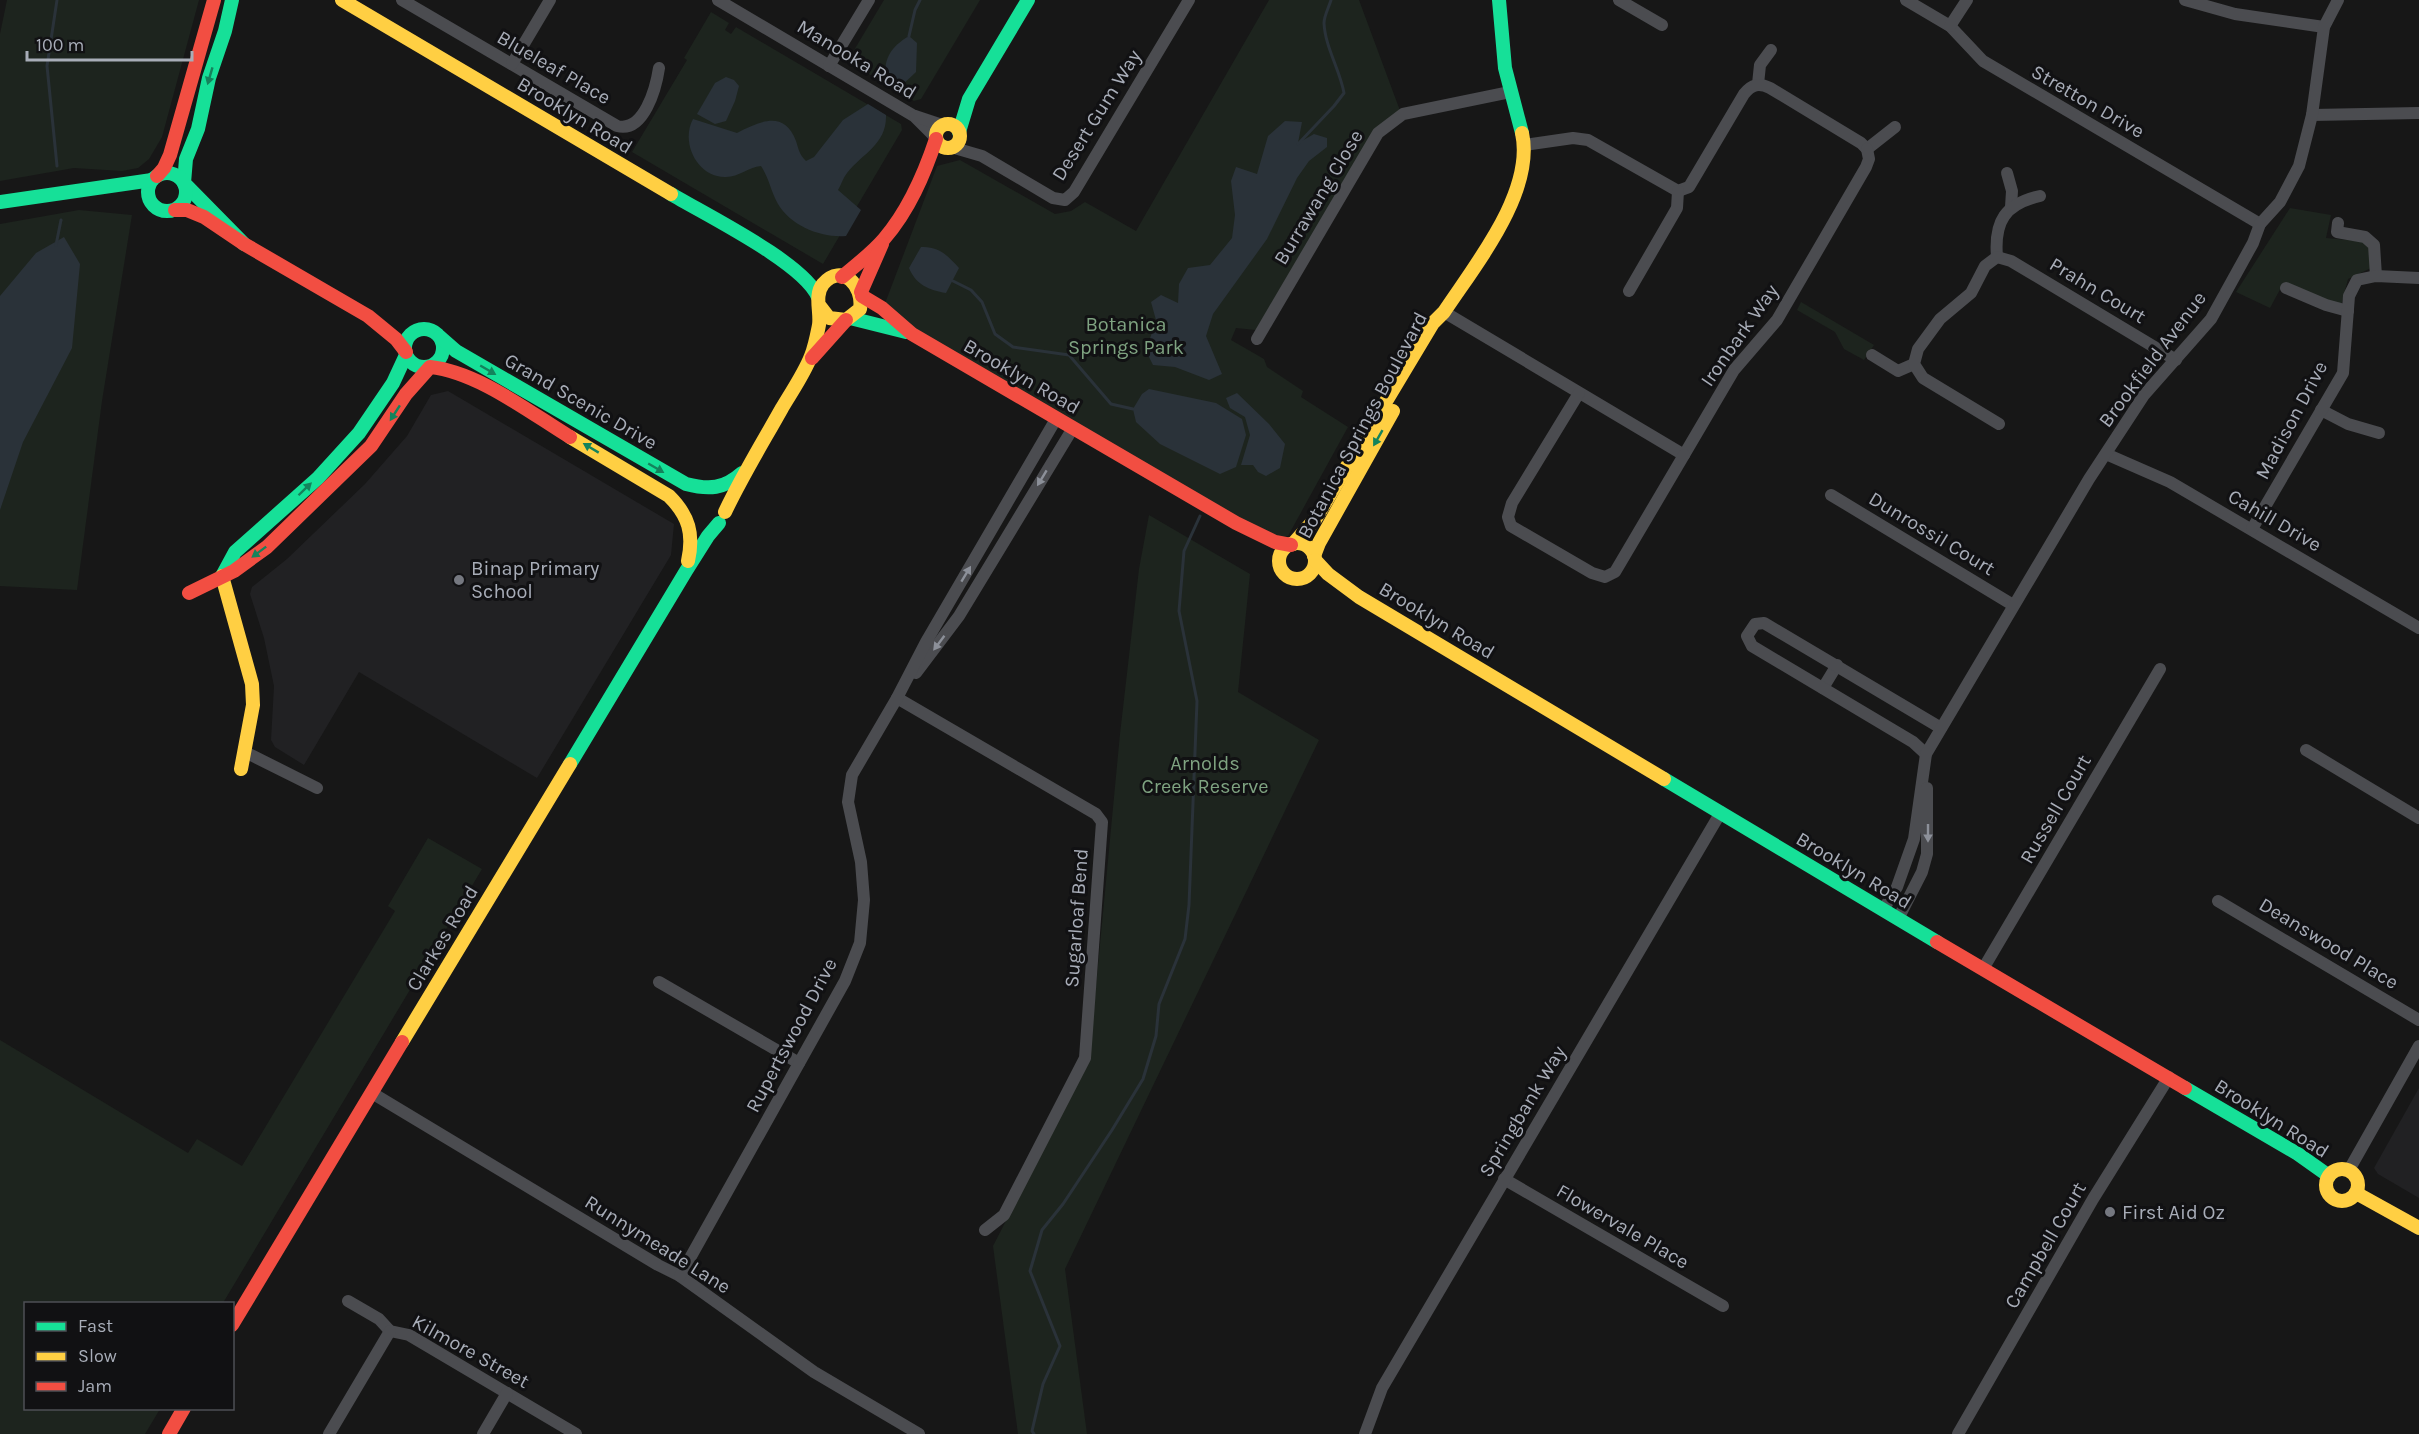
<svg xmlns="http://www.w3.org/2000/svg" width="2419" height="1434" font-family="Karla,sans-serif">
<rect width="100%" height="100%" fill="#171717"/>
<g fill="#212123">
<path d="M448,391L674,524L671,555L537,778L359,672L304,765L275,747L271,740L274,686L264,638L250,594L252,587L287,559L365,484L407,436L431,395Z"/>
<path d="M2419,1088V1198L2378,1174L2374,1168Z"/>
</g>
<g fill="#1d241e">
<path d="M7,0H199L162,137L149,159L138,168L122,171L74,168L0,181V34Z"/>
<path d="M884,0H980L921,99L914,101L852,64L850,57Z"/>
<path d="M1269,0H1359L1402,116L1375,131L1256,330L1236,328L1231,340L1264,359L1267,367L1303,391L1301,397L1348,427L1288,536L1269,539L881,314L937,166L960,160L1055,214L1071,211L1085,202L1136,231Z"/>
<path d="M711,12L729,23L725,30L731,34L736,27L901,124L902,130L823,264L632,152L687,60L684,58Z"/>
<path d="M2290,208L2331,215L2326,238L2369,242L2371,268L2348,279L2341,306L2284,282L2270,308L2236,292Z"/>
<path d="M79,210L132,215L102,401L77,590L0,586V224Z"/>
<path d="M1801,302L1874,345L1864,360L1844,349L1835,332L1797,310Z"/>
<path d="M1149,515L1250,574L1238,692L1319,740L1065,1269L1087,1434H1018L993,1246L1089,1060L1120,734L1139,569Z"/>
<path d="M428,838L482,869L223,1303L26,1304V1408L160,1409L145,1434H0V1040L188,1153L197,1139L242,1166L395,911L388,906Z"/>
</g>
<g fill="#2a3239">
<path d="M909,36L917,43L916,72L900,87L885,79C884,57 891,47 909,36Z"/>
<path d="M726,77L734,80L739,86L735,101L726,121L715,124L697,114L715,83Z"/>
<path d="M868,104L886,115C887,144 863,153 847,173C843,178 841,185 838,190L861,210L846,236C821,238 791,226 778,204C771,192 769,178 761,166C748,167 739,177 726,177C698,178 680,143 693,119L737,133C759,122 784,109 796,141C799,150 799,154 806,161L814,157L843,120Z"/>
<path d="M1285,121L1302,122L1298,143L1314,134L1327,138V147L1309,161L1297,178L1267,239L1213,314L1206,336L1222,374L1209,380L1175,367L1153,365L1146,351L1156,320L1151,302L1161,295L1178,303L1179,284L1188,268L1210,265L1232,238L1235,215L1231,181L1236,167L1257,174L1268,136Z"/>
<path d="M64,237L80,264L72,348L23,442L0,510V296L36,253Z"/>
<path d="M921,247C939,246 948,256 959,268L946,293C929,290 916,285 909,268Z"/>
<path d="M1149,389L1216,403L1242,419L1246,435L1236,467L1220,474L1160,444L1136,422L1133,409L1142,394Z"/>
<path d="M1237,393L1269,424L1285,444L1280,468L1266,476L1258,472L1253,465H1241L1250,435L1245,417L1230,408L1226,398Z"/>
</g>
<g fill="none" stroke-linecap="round" stroke-linejoin="round">
<g stroke="#2a3239" stroke-width="3">
<path d="M909,36L915,10L920,0"/>
<path d="M1298,144L1334,106L1344,93C1340,70 1325,47 1324,23C1324,16 1329,7 1331,0"/>
<path d="M57,166L47,66L57,0"/>
<path d="M56,245L61,220"/>
<path d="M953,281L971,290L982,302L995,334L1013,347L1069,355L1111,404L1133,409"/>
<path d="M1034,1434L1032,1431L1043,1384L1060,1346L1030,1271L1042,1230L1063,1204L1112,1130L1143,1079L1156,1036L1159,1004L1185,939L1189,905L1197,701L1179,611L1184,551L1200,516"/>
</g>
<g stroke="#4b4c50" stroke-width="12">
<path d="M402,0L617,126C644,133 656,88 659,68"/>
<path d="M718,0L914,116L935,137"/>
<path d="M1619,0L1662,25"/>
<path d="M1906,0L1950,26L1983,61L2260,224"/>
<path d="M2185,0L2235,14L2324,27"/>
<path d="M1950,26L1967,0"/>
<path d="M512,64L550,0"/>
<path d="M829,66L869,0"/>
<path d="M1758,84L1760,65L1771,50"/>
<path d="M2312,115L2419,113"/>
<path d="M915,116L942,125"/>
<path d="M1524,145L1573,138L1588,140L1678,191L1689,187L1744,94C1752,84 1759,83 1770,88L1861,143L1867,149"/>
<path d="M951,147L982,156L1053,198L1065,200L1074,192L1189,0"/>
<path d="M1867,149L1895,127"/>
<path d="M2007,173L2012,191L2011,207"/>
<path d="M2338,223L2337,232L2365,237L2374,245L2376,276"/>
<path d="M1997,257C1994,221 2005,204 2040,196"/>
<path d="M2286,288L2326,305L2348,311"/>
<path d="M1629,291L1677,208L1678,191"/>
<path d="M1444,312L1684,455L1734,370L1777,320L1866,167L1869,159L1867,149"/>
<path d="M1257,339L1378,133L1403,114L1510,92"/>
<path d="M1872,355L1898,371L1914,364"/>
<path d="M1579,393L1512,503L1508,517L1511,526L1592,573L1605,577L1615,572L1684,455"/>
<path d="M2321,410L2348,424L2379,433"/>
<path d="M1999,424L1923,378L1914,364L1918,349L1940,319L1971,293L1985,266L1997,257L2011,261L2176,360"/>
<path d="M2106,454L2170,482L2419,628"/>
<path d="M1831,495L2013,605"/>
<path d="M2252,529L2343,373L2349,296L2357,280L2376,276L2419,278"/>
<path d="M916,673L959,616L1073,428"/>
<path d="M1823,688L1837,665"/>
<path d="M897,698L1096,814L1102,822L1085,1058L1004,1215L985,1230"/>
<path d="M2306,750L2419,818"/>
<path d="M245,752L317,788"/>
<path d="M1926,754L1913,742L1752,646L1747,636L1755,624L1764,623L1941,728"/>
<path d="M2218,901L2419,1020"/>
<path d="M1883,910L1897,887L1914,839L1926,754L2089,479L2144,395L2211,319L2253,243L2260,224L2280,202L2299,166L2312,115L2324,27L2338,0"/>
<path d="M1898,919L1922,872L1927,854V788"/>
<path d="M1983,969L2160,669"/>
<path d="M659,982L799,1063"/>
<path d="M372,1093L658,1265L680,1276L814,1372L919,1434"/>
<path d="M2349,1170L2419,1046"/>
<path d="M1504,1179L1723,1306"/>
<path d="M680,1276L845,981L860,943L864,900L861,862L848,802L852,775L897,698L926,642L1056,419"/>
<path d="M348,1301L379,1319L390,1331L409,1335L576,1434"/>
<path d="M329,1434L390,1331"/>
<path d="M483,1434L507,1393"/>
<path d="M1365,1434L1382,1388L1721,812"/>
<path d="M1958,1434L2093,1199L2169,1077"/>
</g>
<g stroke="#16e098" stroke-width="14">
<path d="M232,0L225,31L209,78L198,129L186,159L184,183L244,244"/>
<path d="M1499,0L1505,68L1522,133"/>
<path d="M959,132L969,99L1028,0"/>
<circle cx="167" cy="192" r="19"/>
<path d="M671,194C706,215 804,263 818,297"/>
<path d="M0,202L152,180"/>
<path d="M850,318L906,332"/>
<circle cx="424" cy="348" r="19"/>
<path d="M440,337L456,351L686,484C709,490 724,489 742,473"/>
<path d="M222,576L235,552L318,478L359,433L393,383L406,355"/>
<path d="M570,764L686,571L708,536L719,523"/>
<path d="M1664,779L1937,942"/>
<path d="M2185,1088L2298,1154L2329,1176"/>
</g>
<g stroke="#ffcf43" stroke-width="14">
<path d="M342,0L671,194"/>
<circle cx="948" cy="136" r="12"/>
<path d="M570,437L669,496C689,516 694,534 688,561"/>
<path d="M725,512C742,476 763,442 782,408C792,391 804,374 811,356C815,346 817,335 819,325C821,312 814,295 823,284C842,262 864,286 860,309L846,320L829,318L819,305"/>
<circle cx="1297" cy="561" r="18"/>
<path d="M1293,544L1316,518L1433,323L1444,312C1475,265 1535,192 1522,133"/>
<path d="M1314,556L1319,543L1393,411"/>
<path d="M1315,560L1328,574L1359,597L1664,779"/>
<path d="M222,576L252,684L253,705L241,769"/>
<path d="M402,1042L570,764"/>
<circle cx="2342" cy="1185" r="16"/>
<path d="M2356,1193L2419,1228"/>
</g>
<g stroke="#f24e42" stroke-width="14">
<path d="M157,176L164,168L170,155L214,0"/>
<path d="M175,210H187L204,217L244,244L368,316L396,339L406,352"/>
<path d="M842,277C856,265 872,253 884,239C909,210 924,175 936,139"/>
<path d="M861,292L882,244"/>
<path d="M862,296L882,308L912,334L1236,523L1275,542L1291,545"/>
<path d="M812,358L846,320"/>
<path d="M189,593L234,571L267,547L371,446L406,394L430,367C478,372 529,412 570,437"/>
<path d="M1937,942L2185,1088"/>
<path d="M232,1325L402,1042"/>
<path d="M169,1434L184,1408"/>
</g>
</g>
<defs><path id="oneway-solid" d="M-6-.8H1V-3.2L6.5 0L1 3.2V.8H-6Z" transform="scale(1.5)"/></defs>
<g fill="#14835c">
<use href="#oneway-solid" transform="translate(210 76) rotate(106)"/>
<use href="#oneway-solid" transform="translate(488 370) rotate(30)"/>
<use href="#oneway-solid" transform="translate(395 413) rotate(123)"/>
<use href="#oneway-solid" transform="translate(1378 438) rotate(120)"/>
<use href="#oneway-solid" transform="translate(591 448) rotate(-149)"/>
<use href="#oneway-solid" transform="translate(656 468) rotate(30)"/>
<use href="#oneway-solid" transform="translate(305 489) rotate(-44)"/>
<use href="#oneway-solid" transform="translate(259 552) rotate(143)"/>
</g>
<g fill="#8c9099">
<use href="#oneway-solid" transform="translate(1042 478) rotate(121)"/>
<use href="#oneway-solid" transform="translate(966 574) rotate(-59)"/>
<use href="#oneway-solid" transform="translate(939 643) rotate(127)"/>
<use href="#oneway-solid" transform="translate(1928 833) rotate(90)"/>
</g>
<g fill="#757880" stroke="#111113" stroke-width="2">
<circle cx="459" cy="580" r="6"/>
<circle cx="2110" cy="1212" r="6"/>
</g>
<g text-anchor="middle" stroke-width="6" stroke-linejoin="round" paint-order="stroke">
<g font-size="20" fill="#a8adb8" stroke="#111113">
<text transform="translate(857 59) rotate(31)" y="7">Manooka Road</text>
<text transform="translate(554 67) rotate(30)" y="7">Blueleaf Place</text>
<text transform="translate(2088 101) rotate(30)" y="7">Stretton Drive</text>
<text transform="translate(575 115) rotate(31)" y="7">Brooklyn Road</text>
<text transform="translate(1096 115) rotate(-58)" y="7">Desert Gum Way</text>
<text transform="translate(1318 197) rotate(-59)" y="7">Burrawang Close</text>
<text transform="translate(2098 290) rotate(31)" y="7">Prahn Court</text>
<text transform="translate(1739 335) rotate(-55)" y="7">Ironbark Way</text>
<text transform="translate(2152 359) rotate(-53)" y="7">Brookfield Avenue</text>
<text transform="translate(1022 376) rotate(30)" y="7">Brooklyn Road</text>
<text transform="translate(581 401) rotate(30)" y="7">Grand Scenic Drive</text>
<text transform="translate(2291 420) rotate(-62)" y="7">Madison Drive</text>
<text transform="translate(1362 425) rotate(-62)" y="7">Botanica Springs Boulevard</text>
<text transform="translate(2275 520) rotate(30)" y="7">Cahill Drive</text>
<text transform="translate(1932 533) rotate(31)" y="7">Dunrossil Court</text>
<text transform="translate(1437 620) rotate(31)" y="7">Brooklyn Road</text>
<text transform="translate(2055 809) rotate(-60)" y="7">Russell Court</text>
<text transform="translate(1854 870) rotate(31)" y="7">Brooklyn Road</text>
<text transform="translate(1076 918) rotate(-86)" y="7">Sugarloaf Bend</text>
<text transform="translate(442 938) rotate(-59)" y="7">Clarkes Road</text>
<text transform="translate(2329 943) rotate(31)" y="7">Deanswood Place</text>
<text transform="translate(791 1035) rotate(-62)" y="7">Rupertswood Drive</text>
<text transform="translate(1522 1111) rotate(-59)" y="7">Springbank Way</text>
<text transform="translate(2272 1118) rotate(32)" y="7">Brooklyn Road</text>
<text transform="translate(1623 1226) rotate(30)" y="7">Flowervale Place</text>
<text transform="translate(658 1244) rotate(32)" y="7">Runnymeade Lane</text>
<text transform="translate(2045 1245) rotate(-60)" y="7">Campbell Court</text>
<text transform="translate(471 1351) rotate(29)" y="7">Kilmore Street</text>
</g>
<g font-size="20" fill="#7fa381" stroke="#111113">
<text x="1126" y="331">Botanica<tspan x="1126" dy="23">Springs Park</tspan></text>
<text x="1205" y="770">Arnolds<tspan x="1205" dy="23">Creek Reserve</tspan></text>
</g>
<g font-size="20" fill="#a8adb8" stroke="#111113" text-anchor="start">
<text x="471" y="575">Binap Primary<tspan x="471" dy="23">School</tspan></text>
<text x="2122" y="1219">First Aid Oz</text>
</g>
</g>
<rect x="24" y="1302" width="210" height="108" fill="#111113" stroke="#4d4f55" stroke-width="1.5"/>
<rect x="36" y="1322" width="30" height="9" fill="#16e098" stroke="#4d4f55" stroke-width="1.5"/>
<text x="78" y="1332" font-size="18" fill="#a8adb8">Fast</text>
<rect x="36" y="1352" width="30" height="9" fill="#ffcf43" stroke="#4d4f55" stroke-width="1.5"/>
<text x="78" y="1362" font-size="18" fill="#a8adb8">Slow</text>
<rect x="36" y="1382" width="30" height="9" fill="#f24e42" stroke="#4d4f55" stroke-width="1.5"/>
<text x="78" y="1392" font-size="18" fill="#a8adb8">Jam</text>
<path d="M27 51v9h165v-9" fill="none" stroke="#a8adb8" stroke-width="3"/>
<text x="36" y="51" font-size="18" fill="#a8adb8" stroke="#111113" stroke-width="4.5" paint-order="stroke">100 m</text>
</svg>
